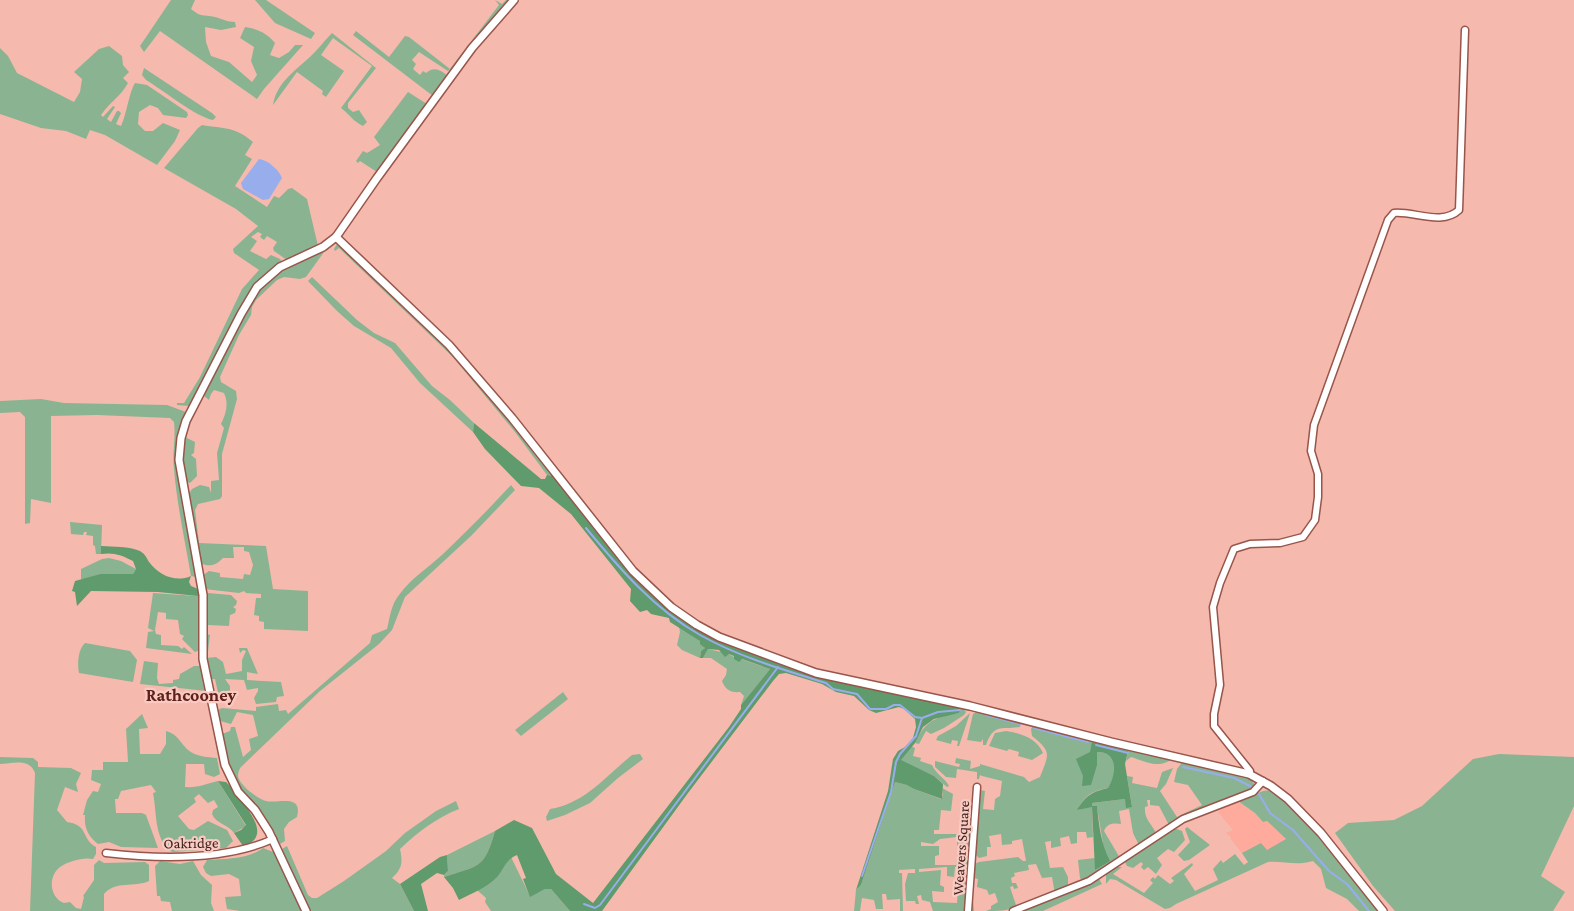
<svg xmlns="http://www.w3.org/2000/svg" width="1574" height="911" font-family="'Crimson Pro',serif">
<rect width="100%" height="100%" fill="#f6b9ae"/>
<path fill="#feaa9d" d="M1238,801L1255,813L1263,822L1267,821L1293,846L1247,860L1231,839V837L1226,833L1233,830L1218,812L1224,806Z"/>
<g fill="#8ab491">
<path d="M171,0H195L191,9C202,18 203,14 215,17C223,19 227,22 235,22L236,27L221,30L205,27L206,42L211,56L229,62L252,82L257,75L251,61L254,47L240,38L245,27C258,29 267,33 275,43L270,55L279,58L289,52L295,45H303L264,89L257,99L160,31L144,52L140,46Z"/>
<path d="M255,0H266L315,33L311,39L275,23Z"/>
<path d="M495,0L502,4L506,0H509L470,46L452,70L450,69L448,71L419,52L412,60L416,64L413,69L420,75L423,71L426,73C435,66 440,70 448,76L433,96L353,35L356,31L389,57L405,36L409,37L450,69L499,5Z"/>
<path d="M332,33L376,68L348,103V108L353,112L359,110L367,122L363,126C354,122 349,114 341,108L372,66L333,38L321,55L344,71L326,97L322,94L323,91L297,72L273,105C277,81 297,70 313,54C320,47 325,40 332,33Z"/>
<path d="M109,46L122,56L123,65L129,72L123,78L128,83C121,96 110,102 101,115L103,117L113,106L115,107L107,119L111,122L117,111H119L121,113L116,124L121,126C127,113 129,92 135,83L147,85L187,112L188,115L186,118L163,115L158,108L150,105L139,112L138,124L145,131H153L163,123L180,130L175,141L157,165L105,135L90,130L86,139L66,131L41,128L0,114V48L8,56L17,73L74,102L80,92L82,79L74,72L99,49Z"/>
<path d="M144,68L212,113L216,117L213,120C196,117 163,90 146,80L142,75Z"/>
<path d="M408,92L427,104L377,172L360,161L358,163L356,161L363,151L367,153L380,145L374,137Z"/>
<path d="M202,125C225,129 234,126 253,142L245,155L252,159L235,186L267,207L274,196L279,198L288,189L292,188L307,199L318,246L287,260L274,251L273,248L277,242L267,236L264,240L260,237L262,234L258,232L251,237L257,241L250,251L266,259L271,255L280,259L282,262L260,279L248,294L189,406L177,405V403H184L200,377L242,289L259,270L234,253L233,249L258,226L236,209L164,168L198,128Z"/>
<path d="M337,244L341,245L438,337L498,405L555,476L547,475L515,432L453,357L339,248L335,251L334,249Z"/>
<path d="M323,250L324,252L306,277L300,279L284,277L277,280L256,300L252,307L251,315L239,335L220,377L221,382L236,391L237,399L222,454V496L220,499L198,504L195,510L199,543L266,546L273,589L308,591V631L264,629V622L259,621V616L254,615L256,598H261V594L246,593L244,591L239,593L204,589L202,576L209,571L220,573V577L243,579L244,574L250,575L253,565L249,552L244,551V547H233L234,558H223C215,566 211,567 199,563L189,494L192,489L200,485L209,487L211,493V481L219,480L217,453L224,428L221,424C226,414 229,404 224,393L214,390L211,394L209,400L203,395L234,332L260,288L288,265Z"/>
<path d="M312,277L357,320L374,333L395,343L432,386L450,400L474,423L473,432L420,383L391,348L354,326L337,311L308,281Z"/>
<path d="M41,399L64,403L167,405L186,412L178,438V460L196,577L191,576C185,541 177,505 174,469C172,453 176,437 174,422L170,418L97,415L51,416V503L31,499L30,523L25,524V417L20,412L0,413V401Z"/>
<path d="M187,430L185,437L195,442L194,453L191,455L196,459L197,476L190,483L185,481L181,449Z"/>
<path d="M511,485L515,490L471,536L405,597L392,630L379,644L320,691L241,767C239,770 238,772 238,776C239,785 258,799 266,801C278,804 303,793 297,817L289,822L284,829L285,841L280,844L258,810L236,786L228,768L222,734L230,731L231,727H235L243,757L251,750L249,739L258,736L253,715L237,712L231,724L220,721L218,710L222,708L256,711V707L278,704L279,711L286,710L288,714L370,643L372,635L387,629C390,617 391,605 399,595C411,578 428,568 443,554C466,532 489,509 511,485Z"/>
<path d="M70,522L102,525L101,554H96L95,546L93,545V536L86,535L87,532H84L83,535L71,534Z"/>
<path d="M109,558L121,561L136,569L133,574H100L81,580V569L102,559Z"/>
<path d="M198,589H199L200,650L195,652L182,639L184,636L180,634L178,620L166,619V613L158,612L155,630L156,634L161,635V645L178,646L182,649L184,647L192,654L146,648L148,632L154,631L148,628L153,593L197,596Z"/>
<path d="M208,593L231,595L237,601L236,605L233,607L236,609L235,613L230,615L229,626L208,625L207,634L210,635L208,651L206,648V596Z"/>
<path d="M679,626L701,641L705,648L701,651L700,658L682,650L677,645L680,632Z"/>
<path d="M85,643L130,651L137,660L133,682L79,673C77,664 78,649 85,643Z"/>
<path d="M239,648H247L258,674L247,672V680L281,682L284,696L277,697L276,702L256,704L254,698L258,691V688L247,690L244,680L225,679L230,686V695L227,697H219L215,679H210L206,658L216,657L223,662L226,674L242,671V660L246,651L243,650L240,653Z"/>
<path d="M708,649C720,652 730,652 739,661L741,659L770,669L741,705L744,696L740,692C730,693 725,689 722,681L726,675L727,669L711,658H703Z"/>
<path d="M144,661L158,663L157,678L159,684L173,683V680L179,679L180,674L194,666H201L207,691L140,684Z"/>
<path d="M563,692L568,699L521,736L515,730Z"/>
<path d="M962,707L966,712L964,715L944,728L931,734L926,731L919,744L915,743C925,721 935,717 959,713Z"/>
<path d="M978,711L1021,722L1020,727C1001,730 994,723 986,745H983V739L981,742L967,740L973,714Z"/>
<path d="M970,713L959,746H957L958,741L952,740L951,744L936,740L938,736L956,726Z"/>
<path d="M142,714L148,728L139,729L140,754H160L166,744V731C178,734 180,743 188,750C196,757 208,757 217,758L220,774L214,777L205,774L204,764H186L185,787C198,788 206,784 218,781L246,826L234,833C228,824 216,824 212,814L213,810L218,807L214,800L208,803L199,794L194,798L196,802L178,816L189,829L194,830L208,821L227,830L233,841L226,848L173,852L167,850C154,830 157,814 153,793L156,792L151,785L121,791L118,799H115L116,813H142L146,815L158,848L121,847L109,842L98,844C88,836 84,828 85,815H83L87,800L93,791L98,792L101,784L91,780L92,770H103V762H128L126,729Z"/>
<path d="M1034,724L1092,741L1172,759C1159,769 1146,762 1131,757L1126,761L1128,751L1092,742L1097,765V752C1119,751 1118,774 1108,788C1093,791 1084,795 1078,810L1092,803L1125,799L1132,807L1127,776L1133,777L1132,783L1157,788L1162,772L1173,768L1166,784L1160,791L1177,817L1202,805L1188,785L1174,782L1177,769L1183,761L1242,776L1250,779L1255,785L1250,790L1197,809L1169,825L1159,806L1150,805V800H1147L1148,806L1145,807C1144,819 1151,823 1156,833L1139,845L1133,833L1129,809L1119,811L1121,824C1114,823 1107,823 1104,831L1120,858L1083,881L1080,878L1078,860L1095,858V870L1104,850L1097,807L1092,806L1093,837L1087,838L1086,832H1077V843L1071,844L1069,836L1060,838L1061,846L1051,848V841L1045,842L1050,868L1063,867L1068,877V886L1055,894L1052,877L1042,878L1036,864L1028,865L1029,870L1014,873L1015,876L1011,878L1012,883H1016L1018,888L1014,889L1013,886L1010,887L1016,905L1022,903C1013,911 999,911 986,911L991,909V906L998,902L995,893L989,895L987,890L977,887L978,879L974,878L972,900H973L974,911H970L974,864L979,862L1018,857L1023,861H1026L1022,839L1012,841V844L1002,845L1001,834L989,836L991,847H987V856L979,858L975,854L980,790L985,791L983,809L994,810L995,799L1000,796L1002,781L982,776L980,775L979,779H977V772L957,769L956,778L946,777L935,767V761L959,767L960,764L955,763L956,758L971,761L970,769L980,766V764L1024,777L1029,782L1040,777C1049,754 1052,752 1032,736L1031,729Z"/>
<path d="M1006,731C1020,733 1037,738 1043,753L1032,760L1018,756L1019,752L1009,749L1007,751L989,746L995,733Z"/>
<path d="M911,746L915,748L913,756L921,758L920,761L932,765C936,774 945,778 949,786L947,787L934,776L900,761Z"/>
<path d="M640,754L643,759L618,778L590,803L565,815L547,821L546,817L550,809C584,804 606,776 632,755Z"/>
<path d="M1499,754L1574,757V806L1541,876L1565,892L1553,911H1395L1373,886L1335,833L1348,823L1394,820L1422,806L1473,759Z"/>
<path d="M0,757L33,758L38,762V767L71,768L81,773L76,784L78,792L65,787L57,810L67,822C89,825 81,839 96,847V854L93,859C83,857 69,861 60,867C48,876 49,897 64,903L70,902L76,908L81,909L84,897L83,896L94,880V865L99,860L104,863L145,862L149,865V881C134,888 116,880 104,894V911H30L35,773C30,758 13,763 0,764Z"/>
<path d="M895,782L908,785L914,789L941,799L943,795L942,788L953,794L951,811L941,810L939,830H934V834H962L966,827L972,824L971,845L967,847L957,846V837L940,839L933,844L921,842V846H939V855L935,856V865H956L958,852H966L970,854L969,864L965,867H955L954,877L947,876V867L919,869V872L941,870L940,885L944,887V892L932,891L933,902L957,903L959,878L963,874L969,875L965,911H933L930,902L922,900L921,895L917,896L919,904H916L915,901H906L905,884L908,873H915V869L899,870V873H902L903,911H900V899L887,900L886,894H882L883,909H876L874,900L862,898L860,911H854L856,890L861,885Z"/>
<path d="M1273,790L1314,829L1379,911H1359L1347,899L1326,888L1321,869L1313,861C1297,866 1284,861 1268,862L1176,904L1170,908L1165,909L1116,880L1110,879L1106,884V874L1116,867H1122L1113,874L1144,893L1153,883L1150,880L1153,877L1155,879L1158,875L1170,884L1174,881L1171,878L1192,863L1193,865L1184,874L1195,891L1218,880L1213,869L1221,860L1223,863L1235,854L1244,865L1248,862L1242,853L1261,843L1267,850L1286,839L1267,821L1263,822L1255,813L1238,801L1263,791Z"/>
<path d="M456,801L459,809C436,818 418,832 400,849C403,863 402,869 392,878L400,884L414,911H308L282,849L287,846L308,895L312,898H317L344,881L386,851L405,833L436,811Z"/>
<path d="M1187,827L1210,845L1189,860L1184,861L1178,855L1190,842L1185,829Z"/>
<path d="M1174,828L1182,831L1185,840L1174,852L1168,849L1157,858L1162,865L1156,874L1148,867L1144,870L1141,867L1143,864L1141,862L1133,868L1127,866L1125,862Z"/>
<path d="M495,831C484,869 480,865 444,877V875L448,871L447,855Z"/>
<path d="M263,848L276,853L302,911H240L227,909L225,897L241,896L239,879L229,874L211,876L206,873L203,867L207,860C225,859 249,859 263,848Z"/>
<path d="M511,857L530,896L545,889H551L570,911H491L485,902L486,898L477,890C495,884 500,870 511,857Z"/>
<path d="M160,861L180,864L193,861L201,875L212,885L211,903L214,911H172L170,902L161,901L160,896H157L155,866Z"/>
<path d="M1099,879L1102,884L1043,911H1022L1068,894Z"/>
</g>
<g fill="#5f9b6c">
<path d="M474,423L541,479H545L547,475L555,476L631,573L670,609L746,651L792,668L816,676L962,707L959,713L934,719L923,727L915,743L901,760L934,776L943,784L942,799L914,789L907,785L895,782L861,885L856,890L888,791L893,759L898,751L905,747L913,738L916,727L915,719L904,709L899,707L876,713L869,710L854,696L836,692L822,684L786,673L779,674L773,681L688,793L602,911H570L551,889H545L530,897L523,879L526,878L517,855C506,859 504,869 497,877C487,888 472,893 459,900L453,888L444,877C480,865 484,869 495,831L514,820L532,828L556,874L593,903L729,727L741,709V705L770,669L742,659L739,662L734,659V656L729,654L725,657L719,650L708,649L703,658H700L701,651L705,648L700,644V641L670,622L669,618L651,614L647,610L640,612L630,601L631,589L571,514L539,488L521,486L485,449L473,432Z"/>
<path d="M101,546C113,547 129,546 140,551C145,554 146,557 149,562C159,575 175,583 191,576L189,582L191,586L198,589V596L158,592L91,591L77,606L75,592L72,591L75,581L100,574H133L136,569L133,561C122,555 113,552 101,554Z"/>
<path d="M1092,742L1128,751L1125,764L1132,807L1126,808L1125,799L1092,803V806H1097C1099,826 1101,844 1110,861L1095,870L1092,807L1077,810C1086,795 1092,792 1108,788C1117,774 1118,751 1097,752V765L1091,785L1082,786L1083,776L1076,759L1090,752Z"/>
<path d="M218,781L226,782L230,786C241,802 277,836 243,846L234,833L241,830L246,825Z"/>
<path d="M447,855L448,871L444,875L437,873L421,884L428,911H414L400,884L440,857Z"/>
</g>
<path fill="#98adec" d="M259,159C268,160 279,170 282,178L269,199L263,200L243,189L241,183Z"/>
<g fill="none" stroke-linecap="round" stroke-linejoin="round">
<g stroke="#98adec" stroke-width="2">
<path d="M586,528C619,568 654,609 700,635C739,657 784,670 826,683L833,689L857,694L870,709H886L894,705H900L915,717L922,718L938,712L960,710"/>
<path d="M986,715L1020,724"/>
<path d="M1034,728L1088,742"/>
<path d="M1096,745L1128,753"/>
<path d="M1183,767L1234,778L1252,787"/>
<path d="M1259,794L1270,813L1293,830L1329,871L1347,884L1369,911"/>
<path d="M862,876L891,792L896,762L900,754L916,736L922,718"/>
<path d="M584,904L595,908L600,905L778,667"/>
</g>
<defs>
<g id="minor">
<path d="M1249,774L1250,771L1214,726V714L1220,685L1213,607L1220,583L1234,549L1250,544L1280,543L1303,537L1315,520L1318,497V474L1311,451L1314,425L1388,220L1394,213C1414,211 1442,226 1459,210L1465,30"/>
<path d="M106,853C159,859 224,861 273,839"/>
<path d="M968,911L977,787"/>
<path d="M1013,911L1089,881L1183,819L1253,792L1263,781"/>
</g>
<g id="tertiary">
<path d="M336,237L449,345L512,418L633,571L671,607L697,625L719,637L816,673L970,706L1111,742L1249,774L1271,786L1288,799L1321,833L1383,911"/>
<path d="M306,911L269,832L255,810L238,792L225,765L203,659V595L179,460L181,438L186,421L241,314L257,287L280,267L323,247L336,237L377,178L472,48L514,0"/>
</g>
</defs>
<use href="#minor" stroke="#98554a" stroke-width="9"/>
<use href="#tertiary" stroke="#98554a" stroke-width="10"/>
<use href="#minor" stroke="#fff" stroke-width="6"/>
<use href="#tertiary" stroke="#fff" stroke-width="7"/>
</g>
<g text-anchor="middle" stroke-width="4.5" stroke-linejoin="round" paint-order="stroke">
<g font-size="15" fill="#391d19" stroke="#f9cac2">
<text transform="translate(191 843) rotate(-1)" y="5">Oakridge</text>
<text transform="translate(961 848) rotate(-86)" y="5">Weavers Square</text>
</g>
<g font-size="18" font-weight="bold" fill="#5e2019" stroke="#f9cac2">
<text x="191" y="701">Rathcooney</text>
</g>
</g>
</svg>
